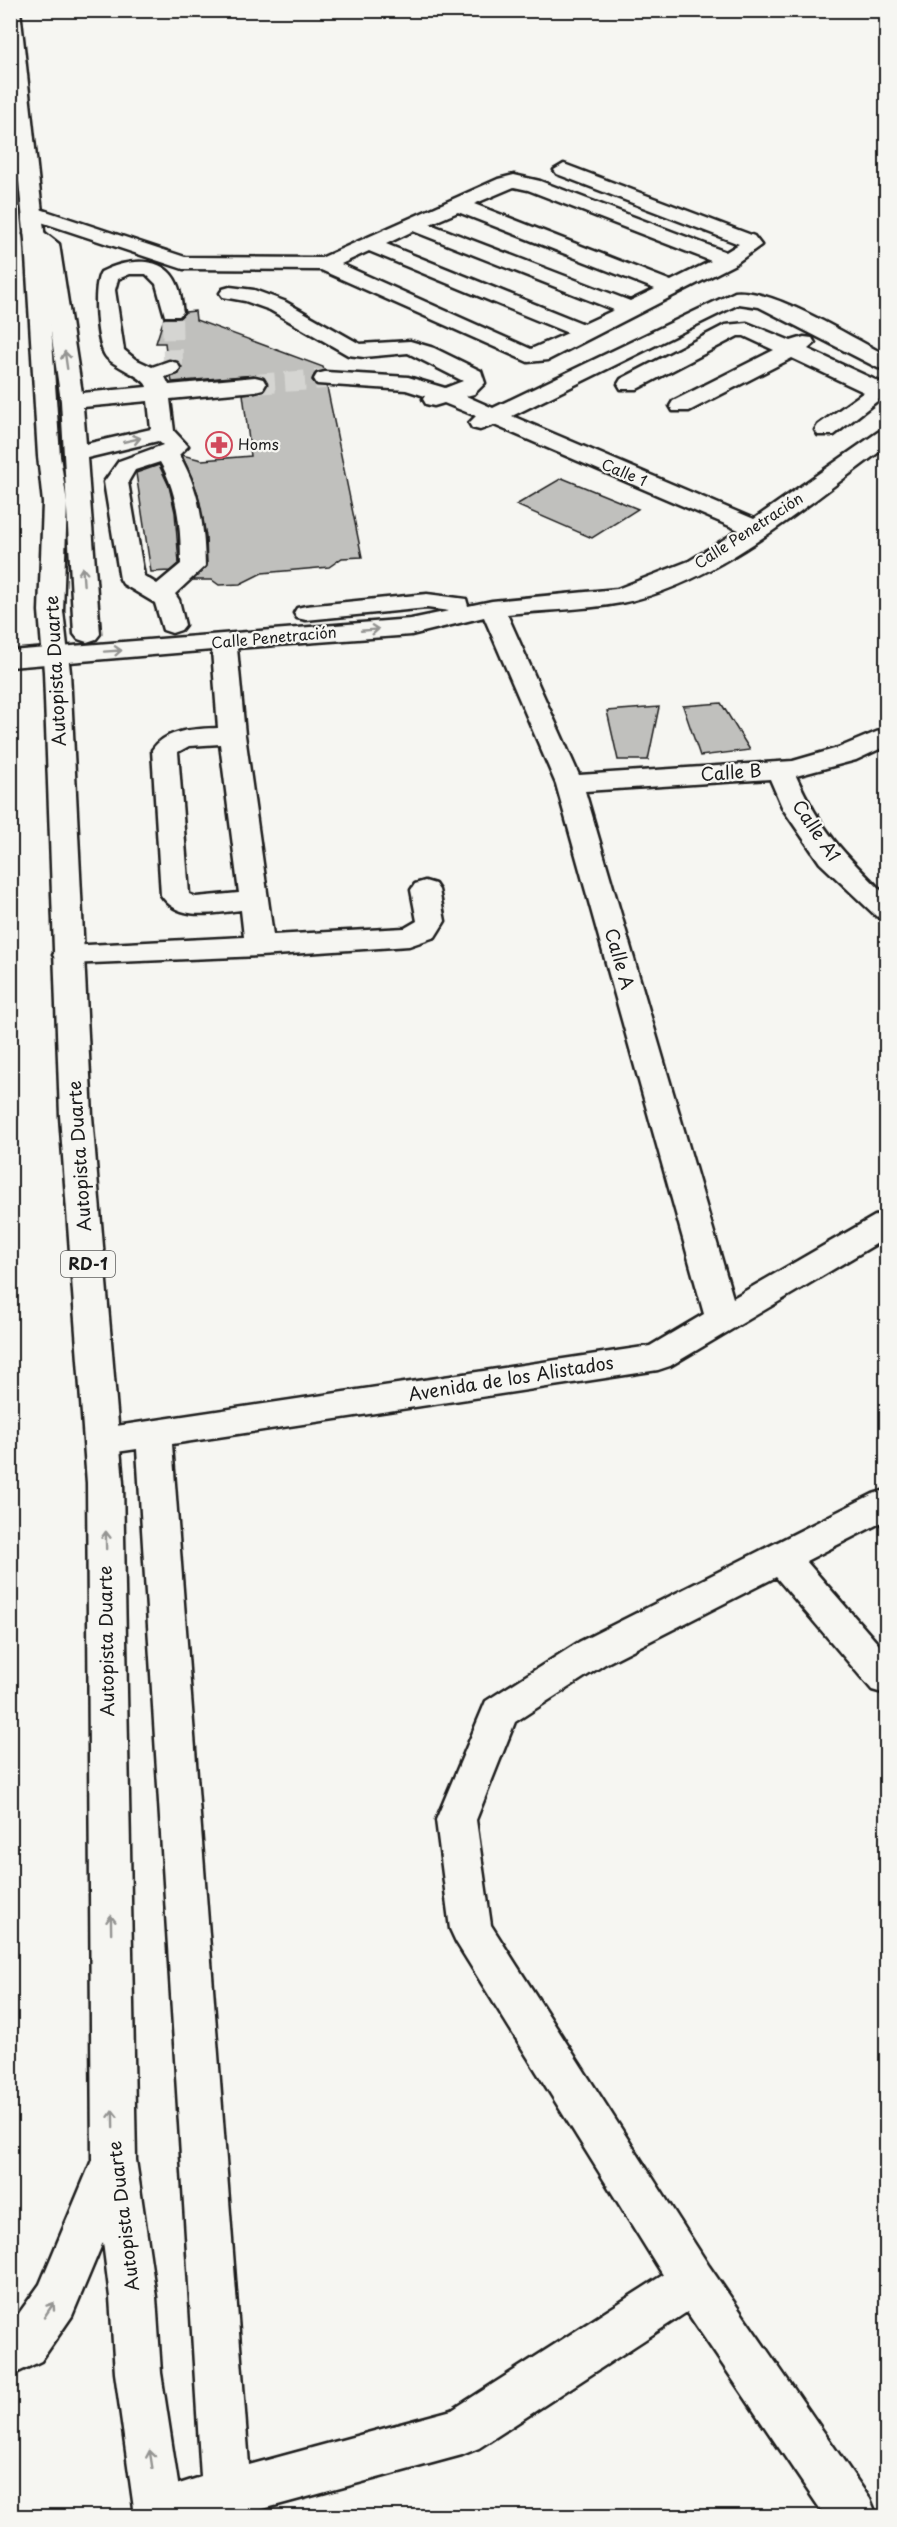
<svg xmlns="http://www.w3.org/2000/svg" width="897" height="2527" font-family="'Playpen Sans',sans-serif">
<rect width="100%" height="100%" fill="#f6f6f2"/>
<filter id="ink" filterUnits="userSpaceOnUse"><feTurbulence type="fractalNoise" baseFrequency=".0167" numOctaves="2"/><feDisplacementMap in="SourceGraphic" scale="12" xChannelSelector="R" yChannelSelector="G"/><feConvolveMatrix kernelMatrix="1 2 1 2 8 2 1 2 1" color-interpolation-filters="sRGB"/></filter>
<g filter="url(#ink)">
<g fill="#c0c0bd" stroke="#1c1c1c" stroke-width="1.5">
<path d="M195,311L196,320L323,367L324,370L315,373L312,380L317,386L327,387L362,557L342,558L329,567L262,573L240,584L219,585L212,580H193L207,566L206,536L198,494L182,455L202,460L251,456L243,394L264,391L268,385L265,378L255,375L172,382L171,377L179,374L182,367L178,361L167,359L165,343H156L164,318H179L185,312Z"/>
<path d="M159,465L169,486L175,512L179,563L170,571L151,572L136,473Z"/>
<path d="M562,478L638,509L592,538L516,505Z"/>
<path d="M721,703L750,750L700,756L683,706Z"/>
<path d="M659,707L648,760H618L607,711Z"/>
</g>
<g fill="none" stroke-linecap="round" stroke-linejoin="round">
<g stroke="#d5d5d2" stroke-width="20" stroke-dasharray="20 10" stroke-linecap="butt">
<path d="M169,368L173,362L172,312"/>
<path d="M255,384L325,379"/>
</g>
<defs>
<g id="minor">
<path d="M564,164L754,236L761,245L735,264L548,360L528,362L321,270L183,269L26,217L23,213L26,209H40L185,257L321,258L498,179L514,175L540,181L726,252L739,244L557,174L554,170ZM514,187L528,190L711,261L671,281L474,204ZM458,212L655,289L630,301L430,224ZM413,231L614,310L584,324L386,244ZM369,251L568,333L531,349L341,264Z"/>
<path d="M34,228L41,230L59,244L82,393L147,387C146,378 116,367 107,358C96,347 92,284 101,272C124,260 164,253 177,284C181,292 181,303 183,312L179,316H165L156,284L146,274H130L118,279L115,290L124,350L135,359L152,367L169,361L177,363L180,368L177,373L165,377L169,385L255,377L263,379L266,384L263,389L255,391L170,399L174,431L188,446L179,455C200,490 204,526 205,566L175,594L179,600L185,625L181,630L172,633L163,630L155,603L123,584L120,579L104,482L119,461L163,445L158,441L87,458L100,634L96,639L87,642L78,639L74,634L61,401L39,247L24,234L27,230ZM148,401L151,429L86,444L83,407ZM160,462C178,492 181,529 181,564L157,584L144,576L128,482L135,470Z"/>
<path d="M230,287L254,290L284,301L360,344L410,341L434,348L481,371L485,383L474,394L466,396L493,408L735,292C773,288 850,337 886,355V369L878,368L759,307L739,304L512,416L754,519L878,432L886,430V447C807,504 718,584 621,603C584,610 544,610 507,614L579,775L793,761L838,748L886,728V746L856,760L796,776C821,831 844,854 886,895V919L876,916L820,863L783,809L770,779L585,791L733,1298L875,1216L886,1213V1238L670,1366L658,1370L172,1444L249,2465L452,2410L663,2275L456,1942L450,1929L436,1820L486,1701L579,1642L873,1494L886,1490V1520L806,1561L886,1653V1694L872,1690L776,1577L605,1664L515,1722L476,1820L491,1925L709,2266L870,2499L877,2516H825L687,2312L479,2448L462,2455L252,2512V2516H136L135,2513L142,2496L201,2477L137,1449L103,1454L91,1450L85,1441L91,1432L103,1428L650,1346L704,1314L556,784L484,617L411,635L237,648L245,735L273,935L405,928L417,921L411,890L415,884L425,881L435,884L439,890L445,921L435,937L409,946L260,956L68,964L58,961L53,955L58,949L68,946L244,937L241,910C212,913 179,922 161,895L152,750C166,729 195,729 218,728L212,650L10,667V651L411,619L449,611L427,608L306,620L297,618L294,613L297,608L306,606L427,594L466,599L468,606L492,601L617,589L689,561L739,530L494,425L480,430L472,428L469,423L476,416L444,403L434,406L426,404L423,399L425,396L406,390L317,384L314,379L317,374L325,372L408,377L445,388L463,381L408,353L364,357L348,355L270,310L245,301L223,297L220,293L223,289ZM220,744L239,893L196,897L189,894L178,752L189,746Z"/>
<path d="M747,323L791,341L804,337L812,338L815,343L808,349L884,384L886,394L834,435H818L815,430L818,425L864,392L792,358L689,411H673L670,406L673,401L774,350L744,336H738L637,389H621L618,384L621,379L725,325Z"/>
</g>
<path id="highway" d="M10,10H20L45,240L60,456L67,503L63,611L70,672L92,1116L123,1483L136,2160L156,2297L161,2373L183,2516H135L115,2373L110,2297L103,2242L72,2316L41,2361L10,2376V2326L40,2284L92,2160L87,1483L60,1116L44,672L39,611L43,503L38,456L25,240L10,93Z"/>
</defs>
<use href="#minor" stroke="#1c1c1c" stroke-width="5"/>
<use href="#highway" stroke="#1c1c1c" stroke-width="5"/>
<use href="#minor" fill="#f6f6f2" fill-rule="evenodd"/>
<use href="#highway" fill="#f6f6f2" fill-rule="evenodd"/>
</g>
<defs><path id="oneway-shaft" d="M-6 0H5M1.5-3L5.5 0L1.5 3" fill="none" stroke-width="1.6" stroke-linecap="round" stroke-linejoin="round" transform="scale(1.5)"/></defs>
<g stroke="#949492">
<use href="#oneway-shaft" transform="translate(66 360) rotate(-98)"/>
<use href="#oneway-shaft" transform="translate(132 440) rotate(-13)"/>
<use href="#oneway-shaft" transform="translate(83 576) rotate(-94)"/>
<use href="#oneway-shaft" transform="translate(370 630) rotate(-5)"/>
<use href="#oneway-shaft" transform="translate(113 651) rotate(-4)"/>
<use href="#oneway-shaft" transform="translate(106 1540) rotate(-91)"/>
<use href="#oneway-shaft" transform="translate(111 1924) rotate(-91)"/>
<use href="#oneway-shaft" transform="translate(113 2119) rotate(-91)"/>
<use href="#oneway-shaft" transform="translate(49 2310) rotate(-56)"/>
<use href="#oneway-shaft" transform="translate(151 2459) rotate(-99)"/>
</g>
</g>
<defs>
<symbol id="pharmacy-ring" viewBox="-11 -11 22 22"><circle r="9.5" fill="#f6f6f2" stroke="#d1495b" stroke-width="1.5"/><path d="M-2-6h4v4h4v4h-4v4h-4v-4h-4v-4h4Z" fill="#d1495b"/></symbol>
</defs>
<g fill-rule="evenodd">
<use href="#pharmacy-ring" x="204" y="430" width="30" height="30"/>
</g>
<g text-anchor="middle" stroke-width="4.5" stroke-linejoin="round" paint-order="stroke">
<g font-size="15" fill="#1c1c1c" stroke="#f6f6f2" text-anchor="start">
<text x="238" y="450">Homs</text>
</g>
<g font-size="15" fill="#1c1c1c" stroke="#f6f6f2">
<text transform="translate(624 473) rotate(23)" y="5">Calle 1</text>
<text transform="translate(749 531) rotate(-33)" y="5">Calle Penetración</text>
<text transform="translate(274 638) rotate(-5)" y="5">Calle Penetración</text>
</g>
<rect fill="#f6f6f2" stroke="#5d5d5c" stroke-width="1.5" x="61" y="1251" width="54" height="26" rx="4.5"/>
<g font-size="16" font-weight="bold" fill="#1c1c1c">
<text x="88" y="1270">RD-1</text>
</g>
<g font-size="18" fill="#1c1c1c" stroke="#f6f6f2">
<text transform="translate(56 671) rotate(-93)" y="6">Autopista Duarte</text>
<text transform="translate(731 773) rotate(-4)" y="6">Calle B</text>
<text transform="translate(816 831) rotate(56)" y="6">Calle A1</text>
<text transform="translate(619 959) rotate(74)" y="6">Calle A</text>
<text transform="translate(80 1156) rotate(-94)" y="6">Autopista Duarte</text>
<text transform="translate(511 1379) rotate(-9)" y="6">Avenida de los Alistados</text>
<text transform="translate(107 1641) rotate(-91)" y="6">Autopista Duarte</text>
<text transform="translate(124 2216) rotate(-97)" y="6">Autopista Duarte</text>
</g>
</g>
<rect width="897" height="2527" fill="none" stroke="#f6f6f2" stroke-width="36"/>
<rect x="18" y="18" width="861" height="2491" fill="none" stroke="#1c1c1c" stroke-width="2" filter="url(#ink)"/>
</svg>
